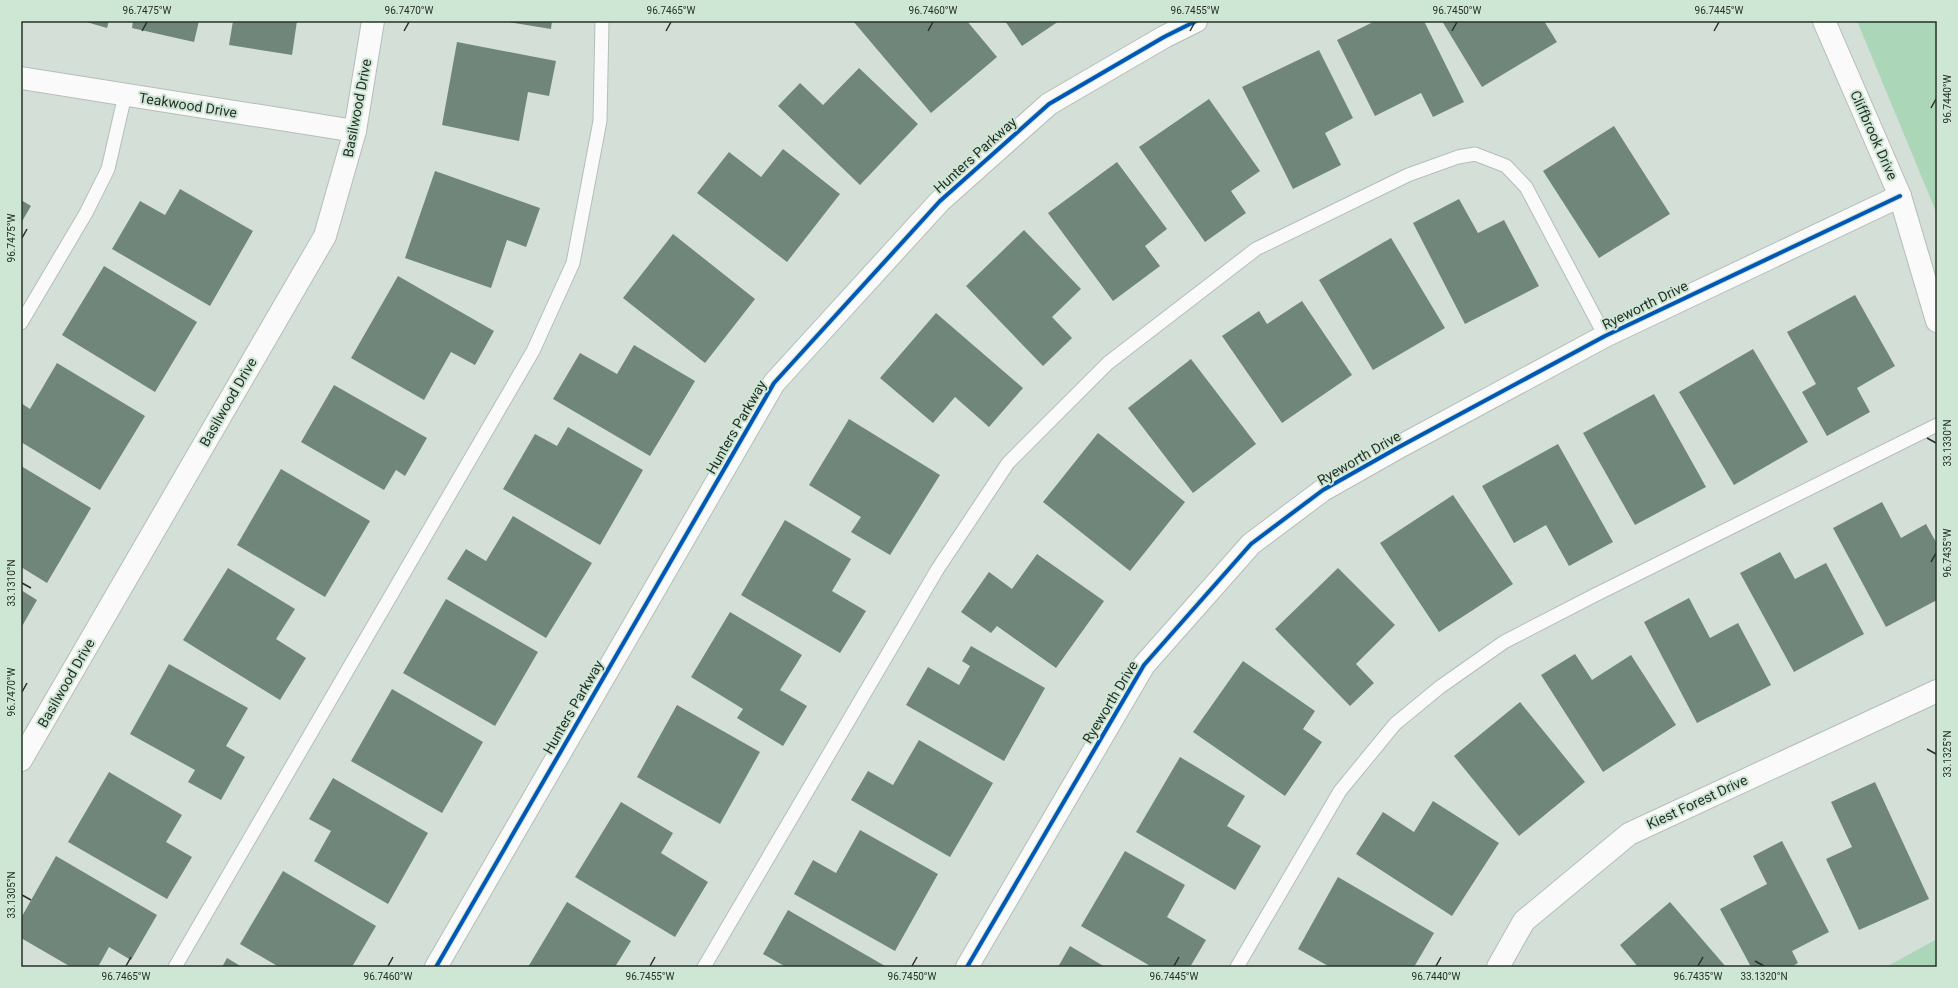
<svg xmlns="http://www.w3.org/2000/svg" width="1958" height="988" font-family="Roboto,sans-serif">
<rect width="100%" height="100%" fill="#d4e0d7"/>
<g fill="#abd7b8">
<path d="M1857,21H1937V214Z"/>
<path d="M1937,939V967H1886Z"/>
</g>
<g fill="#70867a">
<path d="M83,21H109L107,28Z"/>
<path d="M133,21H199L194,42L132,28Z"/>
<path d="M233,21H297L292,55L229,45Z"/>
<path d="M502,21H552L551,29Z"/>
<path d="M853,21H967L997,57L931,113Z"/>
<path d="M1005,21H1059L1022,46Z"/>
<path d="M1375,21H1424L1464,102L1433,117L1421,93L1375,116L1337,40Z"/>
<path d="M1442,21H1544L1557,42L1482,87Z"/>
<path d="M457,42L556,61L549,96L528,92L519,141L442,125Z"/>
<path d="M1319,50L1353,118L1325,133L1341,165L1293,189L1242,87Z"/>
<path d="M859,68L918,124L860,185L778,106L800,83L823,105Z"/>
<path d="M1209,99L1260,171L1231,191L1246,213L1205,242L1139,147Z"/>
<path d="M1614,126L1670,214L1599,258L1543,171Z"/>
<path d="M783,149L840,194L787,262L697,193L729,152L761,177Z"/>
<path d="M1117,162L1167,229L1145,246L1160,266L1113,301L1048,213Z"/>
<path d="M435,171L540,208L526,247L507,240L491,288L405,258Z"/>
<path d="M180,189L253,231L210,306L112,249L140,201L165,215Z"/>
<path d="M1459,199L1478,233L1504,220L1539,286L1465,324L1413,223Z"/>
<path d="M21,200L31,206L21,223Z"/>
<path d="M1024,230L1081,289L1052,317L1072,338L1043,366L966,286Z"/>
<path d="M673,234L755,299L705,363L623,298Z"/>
<path d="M1391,238L1445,328L1373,370L1319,280Z"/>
<path d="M104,266L197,322L155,392L62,335Z"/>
<path d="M398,276L494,331L475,365L451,352L424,400L351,358Z"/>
<path d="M1855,295L1895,366L1857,388L1870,412L1827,436L1802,392L1816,384L1787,332Z"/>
<path d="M1302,301L1352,375L1282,423L1222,336L1259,311L1267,324Z"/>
<path d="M936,313L1023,388L989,427L955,397L933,423L880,378Z"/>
<path d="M634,345L695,381L650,456L553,399L580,353L617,374Z"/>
<path d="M1753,349L1808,442L1734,485L1679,392Z"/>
<path d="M1191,359L1256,444L1193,493L1128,408Z"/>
<path d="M57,363L145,416L100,490L21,442V403L30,409Z"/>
<path d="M334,385L427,438L405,476L396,470L384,490L301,442Z"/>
<path d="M1654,394L1706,487L1635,525L1583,433Z"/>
<path d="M849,419L940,475L890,555L851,532L861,517L809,485Z"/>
<path d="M568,427L643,470L600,545L503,489L535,434L557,446Z"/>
<path d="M1098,433L1185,502L1130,571L1043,502Z"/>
<path d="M1558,444L1613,542L1569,566L1546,525L1514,543L1482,486Z"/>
<path d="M21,466L91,508L47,583L21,567Z"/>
<path d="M281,469L370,521L325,597L237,545Z"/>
<path d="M1453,495L1513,584L1439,632L1380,543Z"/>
<path d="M1882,502L1901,538L1926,524L1937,544V600L1886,627L1833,528Z"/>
<path d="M513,516L592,563L546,638L447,579L466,549L486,561Z"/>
<path d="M785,520L851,559L832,591L866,611L840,653L741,595Z"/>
<path d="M1780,552L1795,579L1826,563L1864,634L1794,672L1740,573Z"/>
<path d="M1037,554L1104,601L1056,668L997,626L991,633L961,612L989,572L1012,589Z"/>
<path d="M228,568L295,609L276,639L306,658L280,700L183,640Z"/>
<path d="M1338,568L1395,625L1356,664L1374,683L1350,706L1275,629Z"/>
<path d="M21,590L37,600L21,628Z"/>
<path d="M1689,598L1710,638L1738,623L1771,685L1697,723L1644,622Z"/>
<path d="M446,599L538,652L495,726L403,673Z"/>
<path d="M730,612L802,655L780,690L807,706L783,746L737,718L743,709L691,677Z"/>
<path d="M971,646L1045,688L1004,761L906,705L928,667L959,685L970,666L962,661Z"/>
<path d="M1575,654L1592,680L1631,655L1676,725L1603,772L1541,675Z"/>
<path d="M1243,661L1315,711L1303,729L1322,742L1285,796L1193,732Z"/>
<path d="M169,664L248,708L226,746L245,757L221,800L188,782L195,770L130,734Z"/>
<path d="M392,689L483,742L442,813L351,761Z"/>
<path d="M1520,702L1585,782L1519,836L1454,756Z"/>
<path d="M677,705L760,752L720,824L637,777Z"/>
<path d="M919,740L993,783L950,857L851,800L868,771L893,785Z"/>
<path d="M1180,757L1245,796L1227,826L1261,846L1235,890L1136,832Z"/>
<path d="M109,772L182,815L166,842L192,857L167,899L68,842Z"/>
<path d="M333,778L428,833L388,904L314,861L331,831L309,819Z"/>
<path d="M1875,782L1929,899L1859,930L1826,859L1852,847L1831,802Z"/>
<path d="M1433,801L1499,843L1452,916L1356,854L1383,812L1414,832Z"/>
<path d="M621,802L673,833L661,853L708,882L675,937L575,877Z"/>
<path d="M860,830L938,874L895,951L794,894L813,860L836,873Z"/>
<path d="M1782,841L1829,932L1792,951L1798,963L1791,967H1751L1720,909L1767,884L1753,856Z"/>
<path d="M1125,851L1185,885L1167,917L1206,940L1190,967H1152L1081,926Z"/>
<path d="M56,856L157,915L131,960L109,947L98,967H71L21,938V918Z"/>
<path d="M283,871L376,926L352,967H279L240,944Z"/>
<path d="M1338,877L1434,933L1414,967H1330L1298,949Z"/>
<path d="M567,902L631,941L615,967H528Z"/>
<path d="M1670,902L1726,967H1638L1620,945Z"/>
<path d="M788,910L885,966V967H786L763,954Z"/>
<path d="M1070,946L1105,967H1058Z"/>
<path d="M227,958L242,967H222Z"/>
</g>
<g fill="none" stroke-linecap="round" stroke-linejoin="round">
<defs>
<g id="service">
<path d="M21,323L86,213L108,169L125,95"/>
<path d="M175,967L533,351L573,263L600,121L602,21"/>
<path d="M704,967L937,570L1008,463L1108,363L1256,249L1408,175L1458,157L1475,154L1506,166L1526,187L1605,336"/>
<path d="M1237,967L1340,791L1395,724L1440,687L1504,642L1595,595L1937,425"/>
</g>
<g id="minor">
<path d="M1824,21L1900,196L1937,321"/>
<path d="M21,78L355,131"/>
<path d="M21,760L325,236L355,131L373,21"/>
<path d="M967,967L1144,665L1251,544L1323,490L1399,447L1605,336L1900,196"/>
<path d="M1498,967L1524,921L1629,834L1937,691"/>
</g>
<path id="tertiary" d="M436,967L774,383L940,201L1049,104L1164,37L1196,21"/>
</defs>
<use href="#service" stroke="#b4beb7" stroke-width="15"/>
<use href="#minor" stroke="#b4beb7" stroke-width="24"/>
<use href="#tertiary" stroke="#b4beb7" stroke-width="24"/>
<use href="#service" stroke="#f9faf9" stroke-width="13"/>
<use href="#minor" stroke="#f9faf9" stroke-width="22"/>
<use href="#tertiary" stroke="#f9faf9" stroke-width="22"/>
<defs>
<g id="cycleway">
<path d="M436,967L774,383L940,201L1049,104L1164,37L1196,21"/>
<path d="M967,967L1144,665L1251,544L1323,490L1399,447L1605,336L1900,196"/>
</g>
</defs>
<use href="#cycleway" stroke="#cee6d4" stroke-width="6"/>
<use href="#cycleway" stroke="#0057b8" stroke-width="4"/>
</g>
<path fill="none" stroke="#273029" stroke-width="1.5" d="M142,31L147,22M404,31L409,22M666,31L671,22M928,31L933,22M1190,31L1195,22M1452,31L1457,22M1714,31L1719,22M1931,108L1936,99M22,238L27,229M1927,438L1936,443M1931,562L1936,553M22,583L31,588M22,692L27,683M1927,749L1936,754M22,895L31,900M1755,961L1764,966M126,966L131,957M388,966L393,957M650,966L655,957M912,966L917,957M1174,966L1179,957M1436,966L1441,957M1698,966L1703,957"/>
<g text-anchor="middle" stroke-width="4" stroke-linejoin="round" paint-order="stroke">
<g font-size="14" fill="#273029" stroke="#cee6d4">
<text transform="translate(188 105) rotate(9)" y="5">Teakwood Drive</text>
<text transform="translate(357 108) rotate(-79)" y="5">Basilwood Drive</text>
<text transform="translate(1874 135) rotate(66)" y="5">Cliffbrook Drive</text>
<text transform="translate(975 155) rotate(-42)" y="5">Hunters Parkway</text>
<text transform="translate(1645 305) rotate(-26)" y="5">Ryeworth Drive</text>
<text transform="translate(228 402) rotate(-60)" y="5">Basilwood Drive</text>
<text transform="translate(736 427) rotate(-60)" y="5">Hunters Parkway</text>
<text transform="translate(1359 458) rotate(-30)" y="5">Ryeworth Drive</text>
<text transform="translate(66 683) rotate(-60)" y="5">Basilwood Drive</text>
<text transform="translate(1110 702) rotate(-59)" y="5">Ryeworth Drive</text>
<text transform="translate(573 707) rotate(-60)" y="5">Hunters Parkway</text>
<text transform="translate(1697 802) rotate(-25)" y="5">Kiest Forest Drive</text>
</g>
</g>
<rect width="1958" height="988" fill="none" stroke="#cee6d4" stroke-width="44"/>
<rect x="22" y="22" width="1914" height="944" fill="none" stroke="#273029" stroke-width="1.5"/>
<g font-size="10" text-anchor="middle" fill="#273029">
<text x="147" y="14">96.7475°W</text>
<text x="409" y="14">96.7470°W</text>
<text x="671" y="14">96.7465°W</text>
<text x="933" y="14">96.7460°W</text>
<text x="1195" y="14">96.7455°W</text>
<text x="1457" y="14">96.7450°W</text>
<text x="1719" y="14">96.7445°W</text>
<text transform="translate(1947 99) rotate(-90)" y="4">96.7440°W</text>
<text transform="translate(11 238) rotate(-90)" y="4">96.7475°W</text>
<text transform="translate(1947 443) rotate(-90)" y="4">33.1330°N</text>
<text transform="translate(1947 553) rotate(-90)" y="4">96.7435°W</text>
<text transform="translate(11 583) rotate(-90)" y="4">33.1310°N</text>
<text transform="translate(11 692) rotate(-90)" y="4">96.7470°W</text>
<text transform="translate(1947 754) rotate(-90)" y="4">33.1325°N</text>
<text transform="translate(11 895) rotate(-90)" y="4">33.1305°N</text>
<text x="126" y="980">96.7465°W</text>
<text x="388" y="980">96.7460°W</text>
<text x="650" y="980">96.7455°W</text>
<text x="912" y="980">96.7450°W</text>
<text x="1174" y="980">96.7445°W</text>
<text x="1436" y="980">96.7440°W</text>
<text x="1698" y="980">96.7435°W</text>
<text x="1764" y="980">33.1320°N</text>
</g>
</svg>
